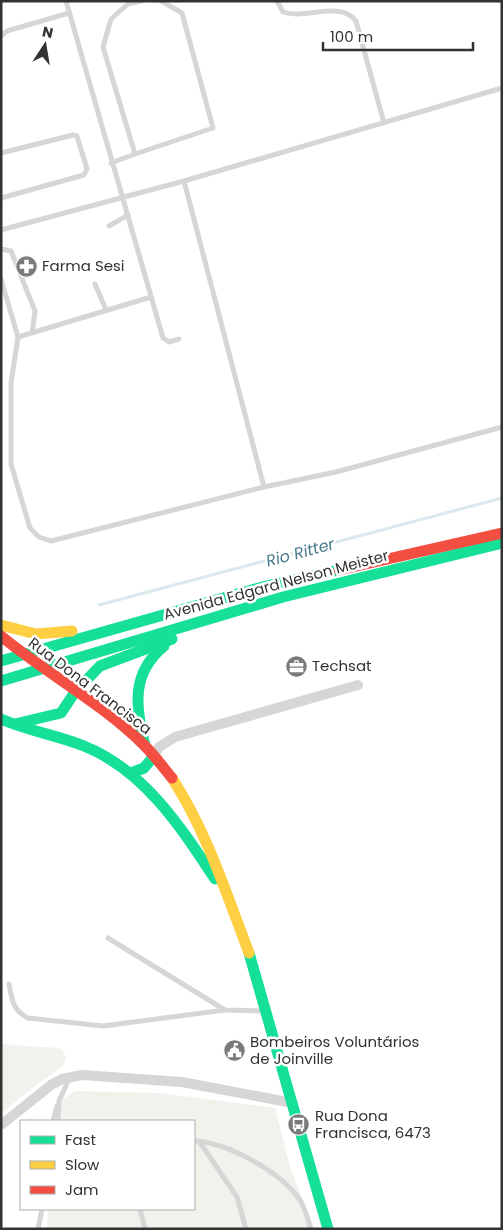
<svg xmlns="http://www.w3.org/2000/svg" width="503" height="1230" font-family="Poppins,sans-serif">
<rect width="100%" height="100%" fill="#fff"/>
<g fill="#f0f2ec">
<path d="M1,1043C22,1048 41,1045 62,1049L66,1058L63,1066L32,1088L2,1113Z"/>
<path d="M75,1091L159,1093L275,1108L290,1167L314,1229H47L48,1209H194V1121H54L63,1099Z"/>
</g>
<g fill="none" stroke-linecap="round" stroke-linejoin="round">
<path stroke="#dbe9ee" stroke-width="3" d="M99,605L502,498"/>
<g stroke="#d6d6d6" stroke-width="5">
<path d="M66,1L163,338L169,342L179,339"/>
<path d="M277,1L283,12C306,20 340,0 356,21L384,123"/>
<path d="M1,36L7,31L69,13"/>
<path d="M1,153L73,135L77,136L87,169L84,175L1,198"/>
<path d="M135,154L213,128L182,13L161,1"/>
<path d="M111,163L135,154L103,47L111,19L128,4L141,1"/>
<path d="M184,181L264,487"/>
<path d="M109,226L128,215"/>
<path d="M1,230L184,181L502,88"/>
<path d="M1,249L11,251L35,311L32,333"/>
<path d="M1,279L18,337L11,383V464L30,528L39,537L51,541L264,487L336,472L502,427"/>
<path d="M95,284L106,310"/>
<path d="M18,337L151,297"/>
<path d="M108,938L225,1010L265,1011"/>
<path d="M9,984C12,1001 13,1010 28,1018L103,1026L225,1010"/>
<path d="M53,1121L57,1106"/>
<path d="M58,1121L59,1101L69,1079"/>
<path d="M194,1141C227,1142 281,1172 300,1200C305,1208 308,1219 311,1229"/>
<path d="M199,1141L237,1197L246,1229"/>
<path d="M140,1209L145,1229"/>
<path d="M38,1229L42,1209"/>
</g>
<g stroke="#d6d6d6" stroke-width="10">
<path d="M154,756L159,747L175,737L358,685"/>
<path d="M1,1125L51,1085L62,1079L82,1075L182,1082L293,1103"/>
</g>
<g stroke="#16e098" stroke-width="11">
<path d="M1,661L266,586L339,570"/>
<path d="M1,681L283,597L502,543"/>
<path d="M1,719C28,731 57,735 84,746C144,770 181,827 215,879"/>
<path d="M15,724L61,713L75,692L100,666L172,639"/>
<path d="M145,746C136,707 130,674 164,646"/>
<path d="M131,773L144,768L154,756"/>
<path d="M249,953L328,1229"/>
</g>
<g stroke="#ffcf43" stroke-width="11">
<path d="M1,625L36,634L72,631"/>
<path d="M172,778C207,832 226,893 249,953"/>
</g>
<g stroke="#f24e42" stroke-width="11">
<path d="M339,570L502,533"/>
<path d="M1,636C47,674 102,703 144,745C154,755 163,767 172,778"/>
</g>
</g>
<defs>
<symbol id="pharmacy-disc" viewBox="-11 -11 22 22"><circle r="9.5" fill="#7a7a7a" stroke="#fff"/><path d="M-2-6h4v4h4v4h-4v4h-4v-4h-4v-4h4Z" fill="#fff"/></symbol>
<symbol id="office-disc" viewBox="-11 -11 22 22"><circle r="9.5" fill="#7a7a7a" stroke="#fff"/><path d="M-6-3h4V-5.5h4V-3h4V5H-6ZM-1-4.5V-3h2v-1.5ZM-6 0V1H6V0Z" fill="#fff"/></symbol>
<symbol id="civic-disc" viewBox="-11 -11 22 22"><circle r="9.5" fill="#7a7a7a" stroke="#fff"/><path d="M-.6-6.5H3V-4.5H.6V-3L4-1V1h2V6H-6V1h2V-1L-.6-3ZM-1.2 2.5V6h2.4V2.5Z" fill="#fff"/></symbol>
<symbol id="bus-disc" viewBox="-11 -11 22 22"><circle r="9.5" fill="#7a7a7a" stroke="#fff"/><path d="M-5-6H5V4H4V6H2V4H-2V6H-4V4H-5ZM-3.5-4V0h7V-4ZM-3.5 1.2v1.5H-2V1.2ZM2 1.2v1.5H3.5V1.2Z" fill="#fff"/></symbol>
</defs>
<g fill-rule="evenodd">
<use href="#pharmacy-disc" x="14" y="254" width="25" height="25"/>
<use href="#office-disc" x="284" y="654" width="25" height="25"/>
<use href="#civic-disc" x="222" y="1038" width="25" height="25"/>
<use href="#bus-disc" x="286" y="1112" width="25" height="25"/>
</g>
<g text-anchor="middle" stroke-width="5" stroke-linejoin="round" paint-order="stroke">
<g font-size="15" fill="#323232" stroke="#fff" text-anchor="start">
<text x="42" y="271">Farma Sesi</text>
<text x="312" y="671">Techsat</text>
<text x="250" y="1047">Bombeiros Voluntários<tspan x="250" dy="17">de Joinville</tspan></text>
<text x="315" y="1121">Rua Dona<tspan x="315" dy="17">Francisca, 6473</tspan></text>
</g>
<g font-size="15" fill="#323232" stroke="#fff">
<text transform="translate(276 585) rotate(-15)" y="5">Avenida Edgard Nelson Meister</text>
<text transform="translate(90 686) rotate(37)" y="5">Rua Dona Francisca</text>
</g>
<g font-size="16" font-style="italic" fill="#477b8d" stroke="#fff">
<text transform="translate(300 552) rotate(-15)" y="6">Rio Ritter</text>
</g>
</g>
<rect width="503" height="1230" fill="none" stroke="#323232" stroke-width="5"/>
<rect x="20" y="1120" width="175" height="90" fill="#ffffff" stroke="#adadad"/>
<rect x="30" y="1136" width="25" height="8" fill="#16e098" stroke="#adadad"/>
<text x="65" y="1145" font-size="15" fill="#323232">Fast</text>
<rect x="30" y="1161" width="25" height="8" fill="#ffcf43" stroke="#adadad"/>
<text x="65" y="1170" font-size="15" fill="#323232">Slow</text>
<rect x="30" y="1186" width="25" height="8" fill="#f24e42" stroke="#adadad"/>
<text x="65" y="1195" font-size="15" fill="#323232">Jam</text>
<g transform="translate(45 45) rotate(12)" stroke="#ffffff" stroke-width="4" paint-order="stroke">
<path d="M0-4L9 19L0 12L-9 19Z" fill="#323232"/>
<text y="-8" font-size="14" font-weight="bold" text-anchor="middle" fill="#323232">N</text>
</g>
<path d="M323 42v8h150v-8" fill="none" stroke="#323232" stroke-width="2.5"/>
<text x="330" y="42" font-size="15" fill="#323232" stroke="#ffffff" stroke-width="4" paint-order="stroke">100 m</text>
</svg>
